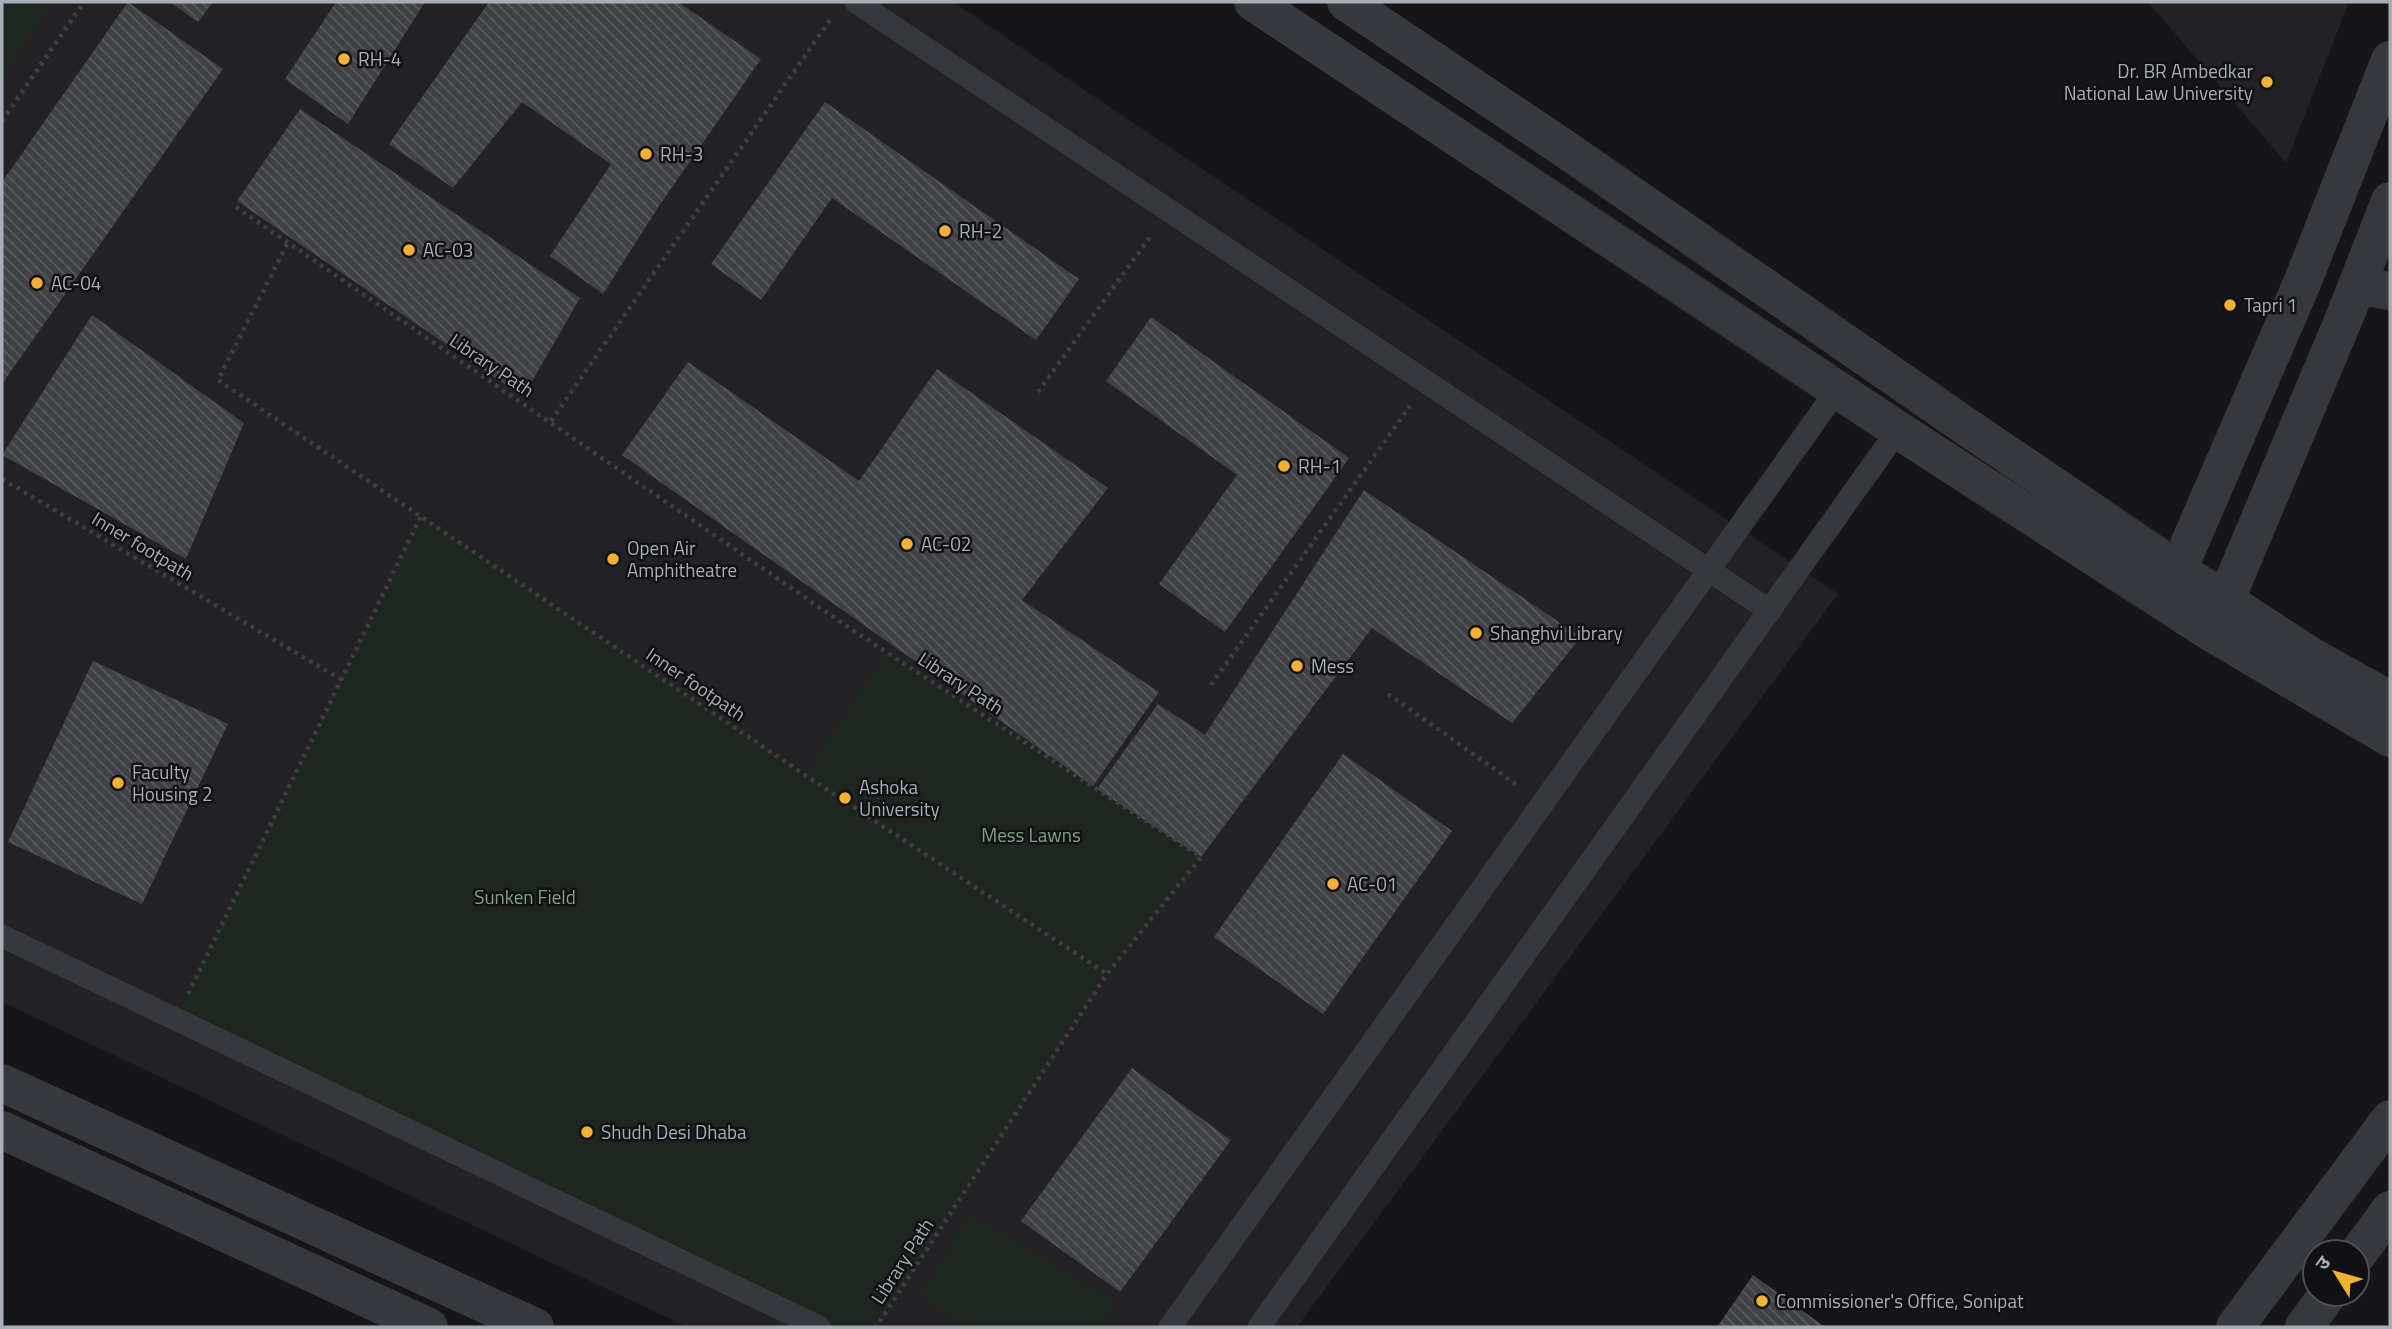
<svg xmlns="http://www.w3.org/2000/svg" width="2392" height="1329" font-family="'Titillium Web','Noto Sans Devanagari',sans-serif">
<defs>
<pattern id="building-back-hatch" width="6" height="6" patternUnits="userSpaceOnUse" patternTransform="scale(1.75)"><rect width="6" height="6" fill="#404145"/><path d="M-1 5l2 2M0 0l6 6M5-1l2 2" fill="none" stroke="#595a5e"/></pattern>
</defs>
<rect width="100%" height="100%" fill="#161618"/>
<g fill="#222225">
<path d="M2,2H953L1838,594L1297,1327H687L2,1002Z"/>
<path d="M2148,2H2349L2286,163Z"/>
</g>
<g fill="#1e261f">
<path d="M2,2H53L2,80Z"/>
<path d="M421,516L806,773L887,652L1201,857L1107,974L876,1327H819L176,1018Z"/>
<path d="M970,1214L1117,1303L1102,1327H967L919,1298Z"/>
</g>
<g fill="url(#building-back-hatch)">
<path d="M128,2L223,69L2,384V182Z"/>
<path d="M170,2H213L198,22Z"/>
<path d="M336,2H425L348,124L285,79Z"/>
<path d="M489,2H678L761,59L659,206L603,294L550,256L611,164L522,102L453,188L389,144Z"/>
<path d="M825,102L1079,279L1036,340L832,198L761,300L711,264Z"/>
<path d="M300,109L580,298L523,397L237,201Z"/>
<path d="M92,315L244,423L186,559L2,455Z"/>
<path d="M1151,317L1349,458L1225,632L1159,584L1237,475L1106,381Z"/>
<path d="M688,362L859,481L937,369L1108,488L1022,600L1159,692L1093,786L622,455Z"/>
<path d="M1364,490L1581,637L1512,723L1372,628L1201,857L1097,789L1158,704L1205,735Z"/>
<path d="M93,661L228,724L142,904L8,842Z"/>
<path d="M1343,754L1452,831L1323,1014L1214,937Z"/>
<path d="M1132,1068L1231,1140L1120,1292L1021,1221Z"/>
<path d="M1753,1275L1825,1327H1717Z"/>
</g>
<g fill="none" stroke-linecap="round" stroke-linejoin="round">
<g stroke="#3d3f44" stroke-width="4.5" stroke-dasharray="3.5 5" stroke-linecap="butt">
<path d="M2,121L84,2"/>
<path d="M236,207L854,631L1201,857L1107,974L876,1327"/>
<path d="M287,244L218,380L805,775L1107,974"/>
<path d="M1038,392L1152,234"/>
<path d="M551,421L832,17"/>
<path d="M2,479L342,680"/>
<path d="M1211,685L1410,406"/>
<path d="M1388,694L1520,787"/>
<path d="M188,994L421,516"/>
</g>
<g stroke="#37383d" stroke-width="23">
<path d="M856,2L1770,611"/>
<path d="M2,936L819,1327"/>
<path d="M1170,1327L1837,390"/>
<path d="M1259,1327L1898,430"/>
</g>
<g stroke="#37383d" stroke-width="38">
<path d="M1253,2L1898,430L2212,633L2390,738"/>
<path d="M1346,2L1562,147L1967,427L2178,570L2314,658L2390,700"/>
<path d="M2357,286L2390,291"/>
<path d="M2166,592L2178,570L2302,283L2390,60"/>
<path d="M2216,623L2345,316L2390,201"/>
<path d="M2,1083L535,1327"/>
<path d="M2,1130L429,1327"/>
<path d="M2357,1255L2390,1210"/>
<path d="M2235,1327L2390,1119"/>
<path d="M2304,1327L2328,1294"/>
</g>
</g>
<g fill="#f2b134" stroke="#111113" stroke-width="2.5">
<circle cx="344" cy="59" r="7"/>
<circle cx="2267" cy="82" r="7"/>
<circle cx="646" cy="154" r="7"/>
<circle cx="945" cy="231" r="7"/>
<circle cx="409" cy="250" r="7"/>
<circle cx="37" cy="283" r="7"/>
<circle cx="2230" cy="305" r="7"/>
<circle cx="1284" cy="466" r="7"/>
<circle cx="907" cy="544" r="7"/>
<circle cx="613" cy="559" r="7"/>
<circle cx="1476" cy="633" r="7"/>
<circle cx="1297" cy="666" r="7"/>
<circle cx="118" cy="783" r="7"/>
<circle cx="845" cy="798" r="7"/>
<circle cx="1333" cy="884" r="7"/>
<circle cx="587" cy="1132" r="7"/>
<circle cx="1762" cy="1301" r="7"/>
</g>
<g text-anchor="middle" stroke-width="5" stroke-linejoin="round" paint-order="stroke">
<g font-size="19" fill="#a8adb8" stroke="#111113" text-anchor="start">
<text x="358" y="66">RH-4</text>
<text x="2253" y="78" text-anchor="end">Dr. BR Ambedkar<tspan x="2253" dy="22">National Law University</tspan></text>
<text x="660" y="161">RH-3</text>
<text x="959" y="238">RH-2</text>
<text x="423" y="257">AC-03</text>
<text x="51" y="290">AC-04</text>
<text x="2244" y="312">Tapri 1</text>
<text x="1298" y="473">RH-1</text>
<text x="921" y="551">AC-02</text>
<text x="627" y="555">Open Air<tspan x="627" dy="22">Amphitheatre</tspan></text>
<text x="1490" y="640">Shanghvi Library</text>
<text x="1311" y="673">Mess</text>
<text x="132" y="779">Faculty<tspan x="132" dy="22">Housing 2</tspan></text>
<text x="859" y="794">Ashoka<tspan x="859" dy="22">University</tspan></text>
<text x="1347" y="891">AC-01</text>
<text x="601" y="1139">Shudh Desi Dhaba</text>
<text x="1776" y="1308">Commissioner's Office, Sonipat</text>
</g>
<g font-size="19" fill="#a8adb8" stroke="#111113">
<text transform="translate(492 365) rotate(34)" y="7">Library Path</text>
<text transform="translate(143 546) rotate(31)" y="7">Inner footpath</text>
<text transform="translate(961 683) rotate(33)" y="7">Library Path</text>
<text transform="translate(696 684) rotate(34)" y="7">Inner footpath</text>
<text transform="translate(902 1261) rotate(-57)" y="7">Library Path</text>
</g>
<g font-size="19" fill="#7fa381" stroke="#111113">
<text x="1031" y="842">Mess Lawns</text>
<text x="525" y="904">Sunken Field</text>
</g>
</g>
<rect width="2392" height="1329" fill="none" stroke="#a8adb8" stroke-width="7"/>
<g transform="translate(2336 1273) rotate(307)"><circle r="33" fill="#111113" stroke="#4d4f55" stroke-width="2"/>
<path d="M0-5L12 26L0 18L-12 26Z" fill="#f2b134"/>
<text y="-10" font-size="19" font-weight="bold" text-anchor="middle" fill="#a8adb8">उ</text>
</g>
</svg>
